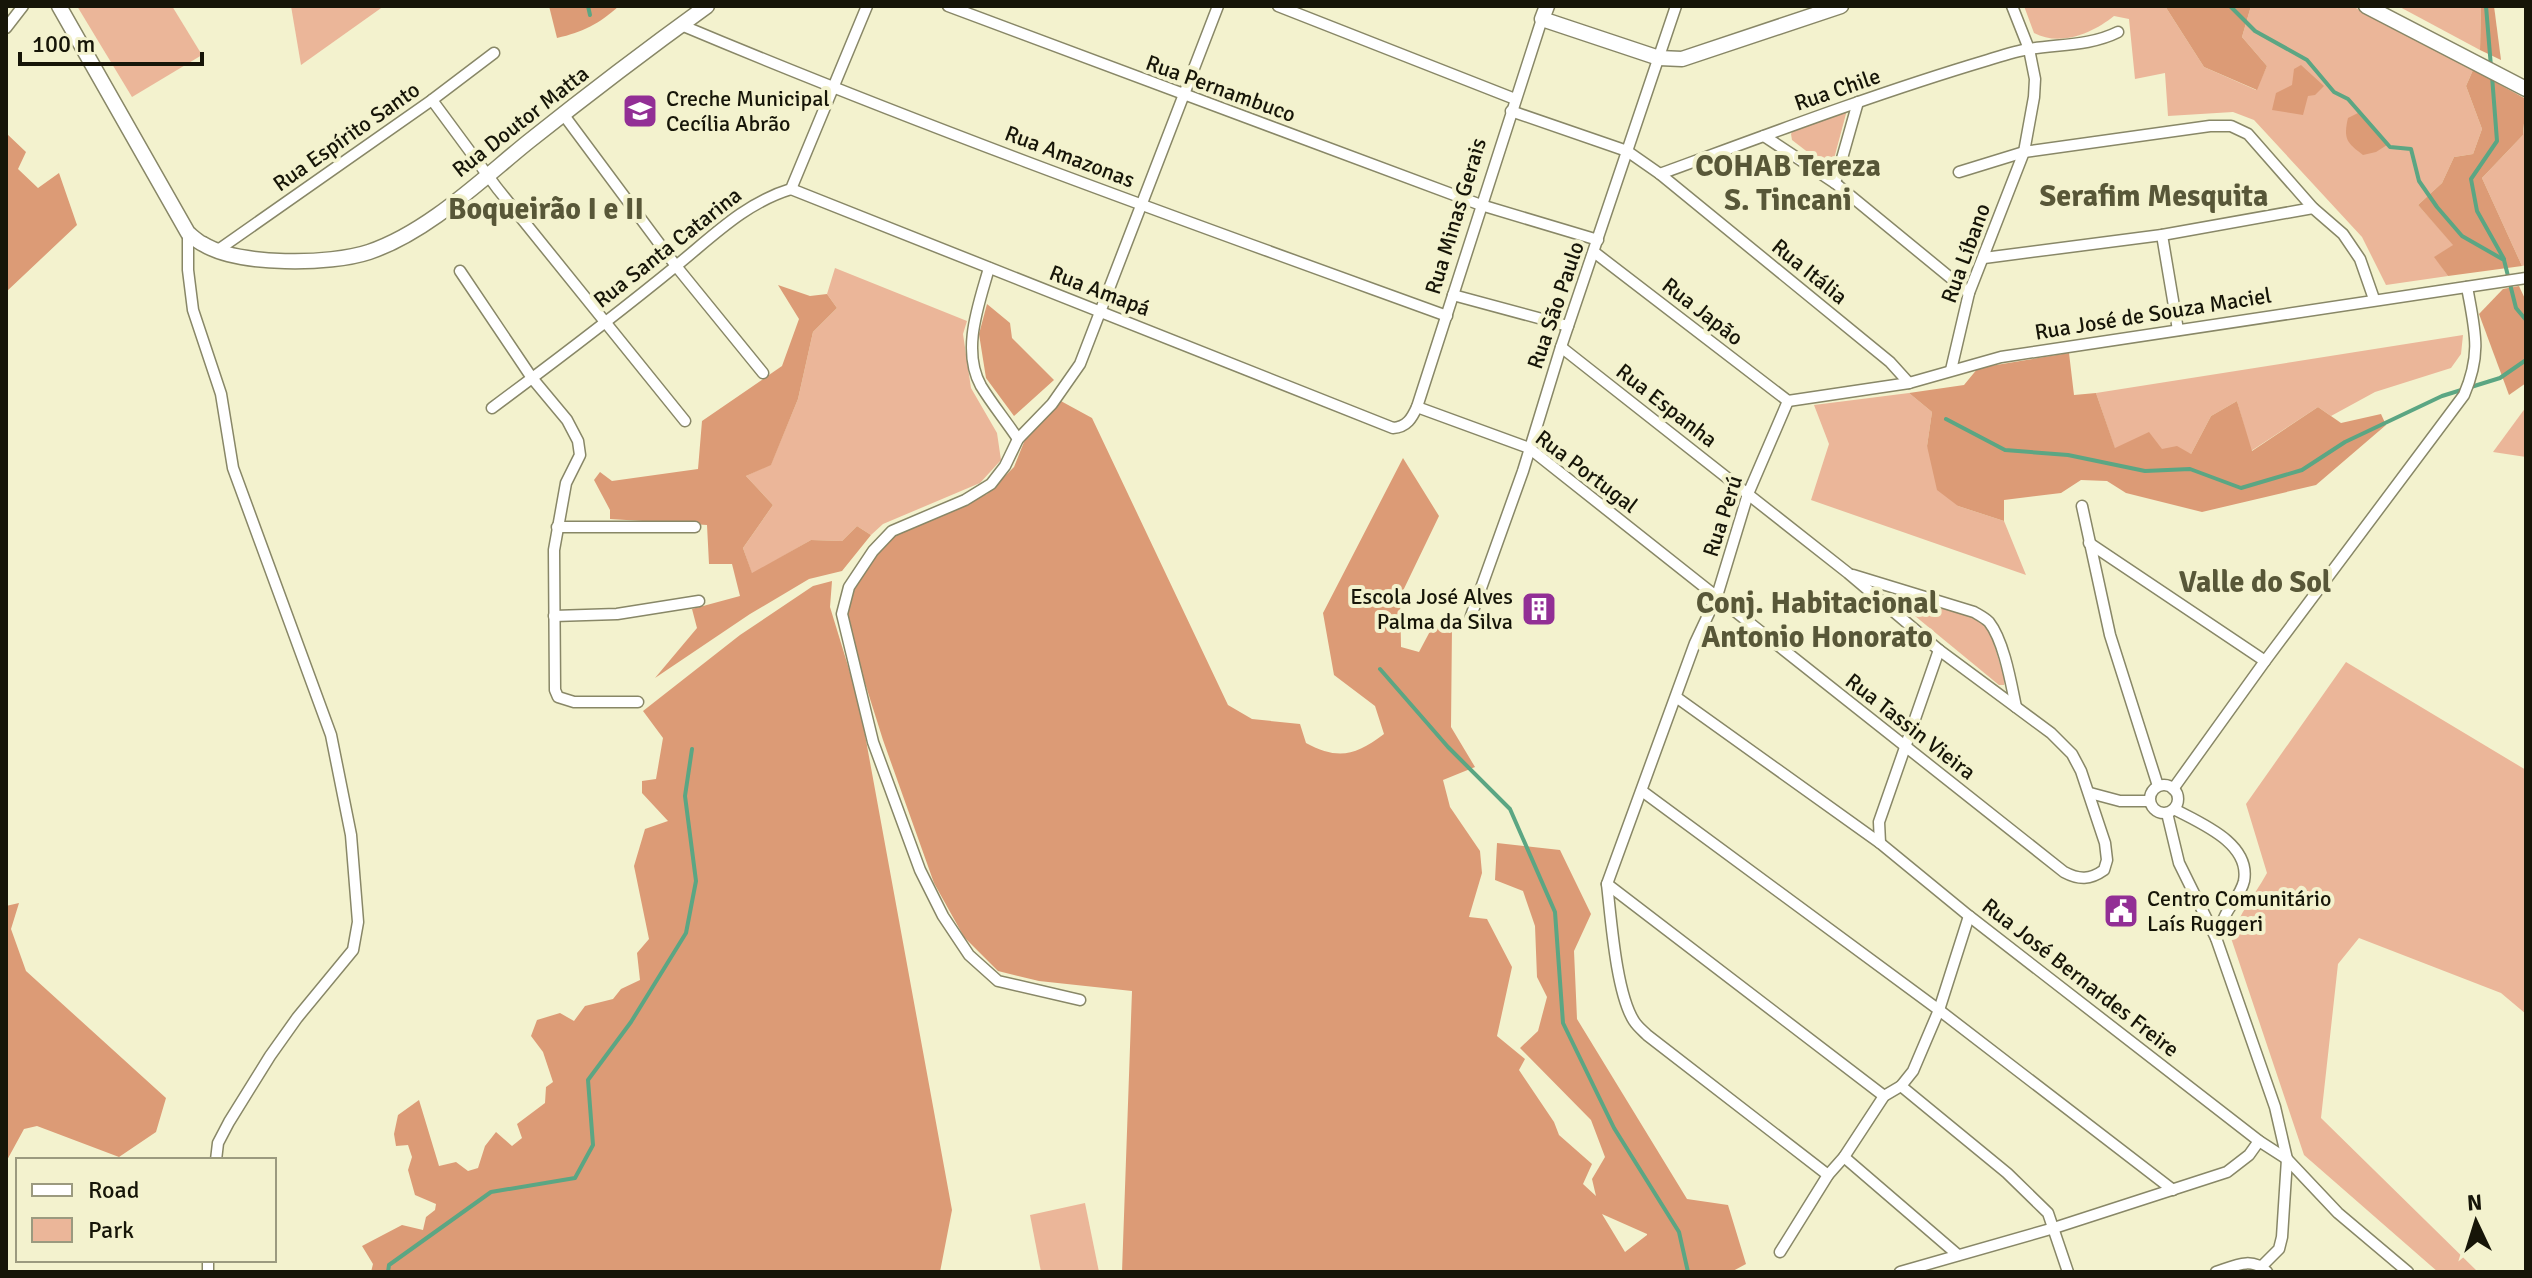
<svg xmlns="http://www.w3.org/2000/svg" width="2532" height="1278" font-family="Signika,sans-serif">
<rect width="100%" height="100%" fill="#f3f2ce"/>
<g fill="#ebb699">
<path d="M77,6H172L202,55L132,97Z"/>
<path d="M291,6H384L301,65Z"/>
<path d="M2024,6H2165L2204,67L2256,90L2267,66L2242,37L2251,6H2352L2473,70L2466,86L2482,129L2473,154L2454,157L2442,183L2418,205L2454,245L2435,257L2448,276L2386,285L2362,237L2254,120L2233,112L2168,116L2165,73L2135,79L2129,19L2114,16C2093,33 2060,47 2034,33Z"/>
<path d="M2398,6H2481L2480,50Z"/>
<path d="M1847,110L1831,170L1792,140L1791,134L1794,129Z"/>
<path d="M2526,115V265L2522,266L2482,178L2523,135Z"/>
<path d="M835,268L967,321L963,334L971,388L997,433L1001,460L980,483L883,524L871,535L857,526L842,541L811,540L752,574L743,548L773,505L746,476L771,464L798,399L813,332L837,308L827,294Z"/>
<path d="M2463,335L2461,354L2451,368L2375,392L2331,416L2318,407L2251,451L2237,401L2211,416L2191,454L2162,449H2115L2096,393Z"/>
<path d="M1909,393L1932,412L1927,446L1958,506L2004,521L2026,575L1811,500L1829,444L1814,405Z"/>
<path d="M2526,407V457L2493,452Z"/>
<path d="M1898,593L1979,619L1988,625L2005,680L2004,685H1999L1898,602L1896,597Z"/>
<path d="M2346,662L2526,770V1014L2501,993L2359,938L2338,964L2321,1118L2478,1272H2438L2304,1155L2231,938C2240,912 2253,898 2267,873L2246,804Z"/>
<path d="M1085,1203L1099,1272H1041L1030,1215Z"/>
</g>
<g fill="#dc9b76" fill-rule="evenodd">
<path d="M549,6H619C599,24 583,32 557,38Z"/>
<path d="M2165,6H2251L2242,37L2267,66L2257,90L2204,67Z"/>
<path d="M2481,6H2494L2501,60L2480,50Z"/>
<path d="M2301,65L2324,86L2315,95L2308,96L2303,115L2272,110L2276,93L2292,85L2294,69Z"/>
<path d="M2473,70L2526,99L2523,135L2482,178L2522,266L2448,276L2434,257L2453,245L2418,205L2442,183L2454,157L2473,154L2482,129L2466,86Z"/>
<path d="M2358,113L2387,145L2376,152L2363,155C2347,143 2343,139 2348,118Z"/>
<path d="M6,133L26,152L18,169L38,188L59,173L77,225L6,292Z"/>
<path d="M778,285L810,296L827,294L837,308L813,332L798,399L771,465L746,476L773,505L743,548L752,573L811,540L842,541L857,526L871,535L842,571L809,579L750,614L655,678L697,628L692,609L740,596L732,564H709L707,525L610,519V510L594,480L600,472L612,481L698,469L702,421L782,366L799,319Z"/>
<path d="M2519,286L2526,301V383L2509,395L2479,314L2503,289Z"/>
<path d="M987,304L1010,323L1012,338L1054,380L1014,416L986,378L979,334Z"/>
<path d="M2069,353L2074,395L2096,393L2115,448L2149,432L2162,449L2177,446L2191,454L2211,416L2237,401L2252,451L2318,407L2341,423L2381,414L2386,425L2316,485L2202,512L2126,493L2107,481L2081,480L2061,493L2004,500V521L1958,506L1937,490L1927,446L1932,412L1909,393L1964,385L1978,368Z"/>
<path d="M1059,400L1092,418L1228,705L1252,719L1300,724L1306,743C1338,760 1355,756 1384,734L1375,706L1334,675L1323,613L1403,458L1439,516L1400,597L1401,647L1419,652L1436,620L1452,626L1451,727L1475,767L1443,780L1450,807L1480,851L1482,873L1469,917L1487,919L1512,967L1497,1036L1525,1059L1519,1070L1554,1122L1559,1135L1592,1164L1583,1184L1596,1196L1592,1179L1605,1157L1591,1120L1520,1048L1538,1031L1547,997L1537,977L1535,926L1523,891L1495,880L1497,843L1560,850L1591,914L1574,951L1577,1019L1687,1199L1728,1205L1746,1264L1731,1272H1122L1132,991L1039,981L998,971L964,937L934,883L883,740L848,629V609L854,588L889,535L987,494L1014,467L1028,432ZM1602,1214L1647,1234V1235L1625,1252Z"/>
<path d="M832,581L830,607L859,702L952,1210L940,1272H371L373,1264L362,1246L402,1225L423,1230L426,1217L435,1210L436,1204L415,1195L408,1170L412,1157L408,1145L396,1146L394,1134L398,1115L419,1100L439,1166L456,1162L468,1171L478,1168L485,1146L496,1132L512,1146L522,1138L517,1124L545,1103L546,1087L553,1082L543,1052L531,1036L537,1020L560,1013L574,1021L585,1006L613,999L621,989L640,980L637,953L649,939L634,866L645,829L668,821L642,793V781L656,779L663,738L643,711L740,635L813,586Z"/>
<path d="M19,903L11,929L26,971L166,1098L156,1132L119,1157L37,1126L24,1129L6,1162V906Z"/>
</g>
<g fill="none" stroke-linecap="round" stroke-linejoin="round">
<g stroke="#5ba683" stroke-width="4">
<path d="M588,6L590,15"/>
<path d="M2230,6L2255,31L2307,60L2334,92L2348,99L2390,147L2411,149L2419,181L2437,207L2462,236L2504,260L2516,308L2526,320"/>
<path d="M2486,6L2491,67"/>
<path d="M2492,76L2497,141L2471,179L2477,211L2504,259"/>
<path d="M1946,419L2005,450L2068,455L2145,471L2190,469L2241,488L2302,470L2345,442L2442,396L2500,378L2526,360"/>
<path d="M1380,669L1448,747L1510,809L1555,912L1563,1023L1614,1128L1679,1232L1688,1272"/>
<path d="M388,1272L389,1265L491,1192L575,1178L593,1145L588,1080L631,1022L686,933L696,881L685,796L692,749"/>
</g>
<defs>
<g id="street">
<path d="M948,6L1481,205L1598,240"/>
<path d="M1278,6L1515,99"/>
<path d="M681,25C933,131 1191,223 1447,316"/>
<path d="M6,28L23,6"/>
<path d="M432,100L497,188L685,421"/>
<path d="M1511,111L1627,151L1660,174L1890,362L1909,383"/>
<path d="M563,114L676,266L763,373"/>
<path d="M1764,136L1835,183L1969,293"/>
<path d="M1959,172L2024,152L2210,126H2231L2248,134L2313,208L2343,234L2360,259L2374,299"/>
<path d="M1660,174C1769,134 1877,93 1988,60C2001,56 2016,51 2029,49C2059,44 2090,46 2118,32"/>
<path d="M1835,183L1858,102"/>
<path d="M791,189L1393,428C1407,427 1412,418 1417,407L1542,19"/>
<path d="M188,233V270L193,310L221,394L233,468L331,735L351,835L358,922L353,950L297,1018L270,1056L229,1122L218,1143L216,1160"/>
<path d="M2162,235L2178,330"/>
<path d="M218,250L432,100L494,53"/>
<path d="M1594,252L1788,401"/>
<path d="M1984,258L2162,235L2313,208"/>
<path d="M989,268C979,304 961,350 981,386C992,404 1006,421 1018,439"/>
<path d="M460,271L532,378L567,420L578,441L580,455L566,483L554,550L555,690L558,697L574,702H638"/>
<path d="M1453,295L1568,326"/>
<path d="M1951,370L1969,293L2024,152L2034,97L2035,79L2029,49L2012,6"/>
<path d="M1788,401L1748,494L1717,596L1695,643L1607,884L1884,1096"/>
<path d="M1788,401L1909,383L2001,357L2526,278"/>
<path d="M1417,407L1529,448L2064,872C2079,880 2090,880 2104,870L2107,860L2105,843L2081,771L2072,754L2051,733L1939,650L1848,573L1561,347"/>
<path d="M492,408C554,362 616,315 676,266C713,236 745,203 791,189L867,6"/>
<path d="M2082,506L2110,635L2158,786"/>
<path d="M557,527H695"/>
<path d="M2089,543L2265,661"/>
<path d="M1853,575L1974,612C1979,615 1985,618 1989,622C2004,641 2011,683 2016,707"/>
<path d="M554,616L617,614L699,601"/>
<path d="M1471,616L1523,471L1561,347L1676,6"/>
<path d="M1676,697L1880,843L1969,916L2259,1141L2287,1159L2338,1213L2408,1272"/>
<circle cx="2164" cy="799" r="14"/>
<path d="M2173,789L2265,661L2464,395C2482,353 2475,331 2467,287"/>
<path d="M1642,791L1939,1010L2173,1190"/>
<path d="M2090,793L2120,801H2149"/>
<path d="M2174,809C2200,823 2251,843 2244,881C2241,894 2231,904 2226,914C2222,922 2219,930 2216,938L2275,1107L2287,1159L2282,1237L2279,1249L2262,1266"/>
<path d="M2167,813L2179,863L2216,938"/>
<path d="M1880,843L1879,822L1939,650"/>
<path d="M1607,884C1611,918 1616,993 1634,1021C1637,1026 1643,1031 1647,1035L1828,1175"/>
<path d="M1080,1000L998,981L969,955L943,916L920,870L873,742L842,614L849,587L873,551L892,531L965,500L991,484L1005,466L1018,439L1052,404L1080,364L1218,6"/>
<path d="M1901,1086L2007,1173L2048,1213L2068,1272"/>
<path d="M1844,1157L1958,1255"/>
<path d="M1780,1252L1828,1175L1844,1157L1884,1096L1901,1086L1913,1071L1939,1010L1969,916"/>
<path d="M208,1272V1260"/>
<path d="M1900,1272L2054,1228L2227,1172L2249,1155L2259,1141"/>
<path d="M2216,1272C2234,1266 2252,1256 2267,1272"/>
</g>
<g id="secondary">
<path d="M59,6L188,233C193,237 198,242 203,244C239,266 330,265 369,252C428,232 481,180 528,142C587,95 646,50 707,6"/>
<path d="M1547,6L1542,19L1659,58L1682,59L1841,6"/>
<path d="M2366,6L2526,89"/>
</g>
</defs>
<use href="#street" stroke="#888767" stroke-width="13"/>
<use href="#secondary" stroke="#888767" stroke-width="17"/>
<use href="#street" stroke="#fff" stroke-width="10"/>
<use href="#secondary" stroke="#fff" stroke-width="14"/>
</g>
<defs>
<symbol id="school-square" viewBox="-11 -11 22 22"><rect x="-9" y="-9" width="18" height="18" rx="4" fill="#922f95" stroke="#f3f2ce"/><path d="M0-5L7-2L0 1L-7-2ZM-4 1L0 2.5L4 1V4Q0 6-4 4Z" fill="#fff"/></symbol>
<symbol id="building-square" viewBox="-11 -11 22 22"><rect x="-9" y="-9" width="18" height="18" rx="4" fill="#922f95" stroke="#f3f2ce"/><path d="M-4-6H4V6H1V3H-1V6H-4ZM-2.5-4.3h1.7v1.8h-1.7ZM.8-4.3h1.7v1.8H.8ZM-2.5-1h1.7V.8h-1.7ZM.8-1h1.7V.8H.8Z" fill="#fff"/></symbol>
<symbol id="civic-square" viewBox="-11 -11 22 22"><rect x="-9" y="-9" width="18" height="18" rx="4" fill="#922f95" stroke="#f3f2ce"/><path d="M-.6-6.5H3V-4.5H.6V-3L4-1V1h2V6H-6V1h2V-1L-.6-3ZM-1.2 2.5V6h2.4V2.5Z" fill="#fff"/></symbol>
</defs>
<g fill-rule="evenodd">
<use href="#school-square" x="620" y="91" width="40" height="40"/>
<use href="#building-square" x="1519" y="589" width="40" height="40"/>
<use href="#civic-square" x="2101" y="891" width="40" height="40"/>
</g>
<g text-anchor="middle" stroke-width="8" stroke-linejoin="round" paint-order="stroke">
<g font-size="22" fill="#161508" stroke="#f3f2ce">
<text transform="translate(1221 88) rotate(20)" y="8">Rua Pernambuco</text>
<text transform="translate(1837 89) rotate(-19)" y="8">Rua Chile</text>
<text transform="translate(520 121) rotate(-38)" y="8">Rua Doutor Matta</text>
<text transform="translate(346 136) rotate(-35)" y="8">Rua Espírito Santo</text>
<text transform="translate(1070 156) rotate(21)" y="8">Rua Amazonas</text>
<text transform="translate(1455 216) rotate(-73)" y="8">Rua Minas Gerais</text>
<text transform="translate(667 247) rotate(-38)" y="8">Rua Santa Catarina</text>
<text transform="translate(1965 253) rotate(-70)" y="8">Rua Líbano</text>
<text transform="translate(1810 271) rotate(39)" y="8">Rua Itália</text>
<text transform="translate(1100 290) rotate(21)" y="8">Rua Amapá</text>
<text transform="translate(1555 305) rotate(-71)" y="8">Rua São Paulo</text>
<text transform="translate(1703 311) rotate(38)" y="8">Rua Japão</text>
<text transform="translate(2153 313) rotate(-9)" y="8">Rua José de Souza Maciel</text>
<text transform="translate(1667 405) rotate(38)" y="8">Rua Espanha</text>
<text transform="translate(1587 471) rotate(37)" y="8">Rua Portugal</text>
<text transform="translate(1722 516) rotate(-72)" y="8">Rua Perú</text>
<text transform="translate(1911 726) rotate(38)" y="8">Rua Tassin Vieira</text>
<text transform="translate(2081 977) rotate(38)" y="8">Rua José Bernardes Freire</text>
</g>
<g font-size="22" fill="#161508" stroke="#f3f2ce" text-anchor="start">
<text x="666" y="106">Creche Municipal<tspan x="666" dy="25">Cecília Abrão</tspan></text>
<text x="1513" y="604" text-anchor="end">Escola José Alves<tspan x="1513" dy="25">Palma da Silva</tspan></text>
<text x="2147" y="906">Centro Comunitário<tspan x="2147" dy="25">Laís Ruggeri</tspan></text>
</g>
<g font-size="30" font-weight="bold" fill="#585738" stroke="#f3f2ce">
<text x="1788" y="176">COHAB Tereza<tspan x="1788" dy="34">S. Tincani</tspan></text>
<text x="2154" y="206">Serafim Mesquita</text>
<text x="546" y="219">Boqueirão I e II</text>
<text x="2255" y="592">Valle do Sol</text>
<text x="1817" y="613">Conj. Habitacional<tspan x="1817" dy="34">Antonio Honorato</tspan></text>
</g>
</g>
<rect width="2532" height="1278" fill="none" stroke="#161508" stroke-width="16"/>
<rect x="16" y="1158" width="260" height="104" fill="#f3f2ce" stroke="#9b9a7f" stroke-width="2"/>
<rect x="32" y="1184" width="40" height="12" fill="#ffffff" stroke="#9b9a7f" stroke-width="2"/>
<text x="88" y="1198" font-size="24" fill="#161508">Road</text>
<rect x="32" y="1218" width="40" height="24" fill="#ebb699" stroke="#9b9a7f" stroke-width="2"/>
<text x="88" y="1238" font-size="24" fill="#161508">Park</text>
<g transform="translate(2476 1222) rotate(356)" stroke="#f3f2ce" stroke-width="6" paint-order="stroke">
<path d="M0-6L14 30L0 20L-14 30Z" fill="#161508"/>
<text y="-12" font-size="22" font-weight="bold" text-anchor="middle" fill="#161508">N</text>
</g>
<path d="M20 52v12h182v-12" fill="none" stroke="#161508" stroke-width="4"/>
<text x="32" y="52" font-size="24" fill="#161508" stroke="#f3f2ce" stroke-width="6" paint-order="stroke">100 m</text>
</svg>
